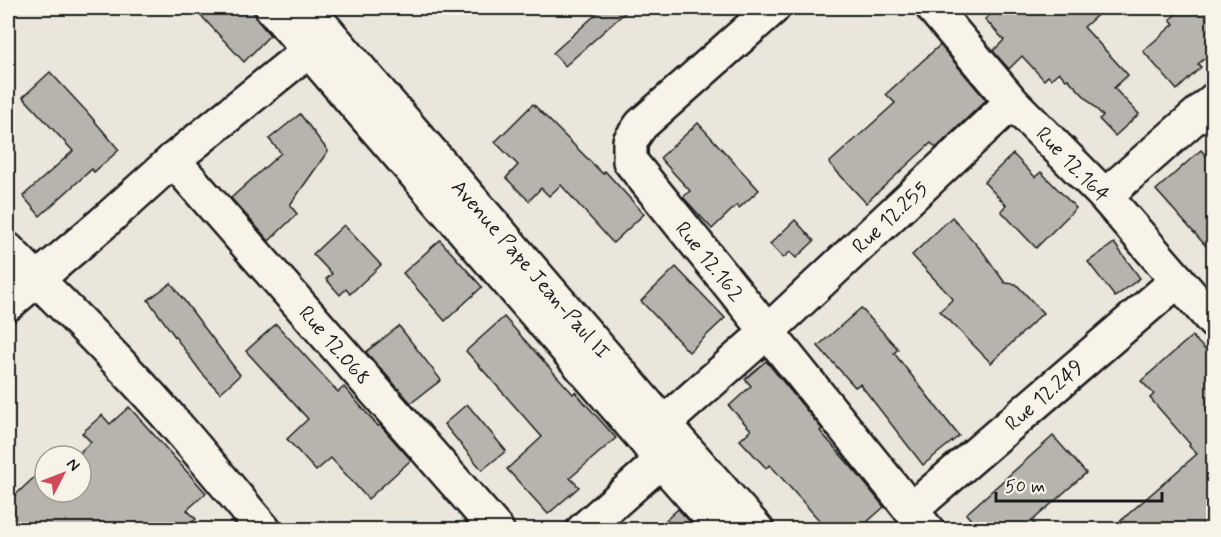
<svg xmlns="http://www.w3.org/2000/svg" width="1221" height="537" font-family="Mynerve,sans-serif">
<rect width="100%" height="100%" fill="#eae6dc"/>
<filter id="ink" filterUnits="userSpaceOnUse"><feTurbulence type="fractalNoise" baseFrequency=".0167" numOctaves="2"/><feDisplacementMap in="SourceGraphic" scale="12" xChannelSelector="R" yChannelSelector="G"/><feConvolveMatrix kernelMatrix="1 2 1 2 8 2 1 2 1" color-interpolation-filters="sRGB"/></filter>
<g filter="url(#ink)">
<g fill="#b6b4ac" stroke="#1c1c1c" stroke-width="1.5">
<path d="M194,8H254V12L257,20L270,35L244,62Z"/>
<path d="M603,8H630L565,66L553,53Z"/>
<path d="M998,8H1105L1084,27L1128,75L1114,88L1139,114L1115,136L1099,119L1103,116L1068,79L1066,80L1059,72L1051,79L1048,76L1044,80L1022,56L1009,69L993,51L1004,40L985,19Z"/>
<path d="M1184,8H1206L1214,16V51L1198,64L1201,67L1177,90L1143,51L1174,24L1170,19Z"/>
<path d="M940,45L986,100L936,148L931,143L866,203L829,163L895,103L886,94Z"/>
<path d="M50,72L87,112L119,150L94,172L92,169L40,216L23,196L73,151L23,97Z"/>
<path d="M533,104L603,174L605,171L644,214L613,243L561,185L549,196L541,188L529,201L506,178L518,165L495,142Z"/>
<path d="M300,114L328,151L290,205L297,214L269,241L231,198L281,153L269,139Z"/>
<path d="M698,123L759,190L739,208L737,205L712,229L683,197L690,191L660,158Z"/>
<path d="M1201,150L1214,164V255L1156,190Z"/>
<path d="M1013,154L1035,177L1041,172L1076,208L1036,248L1001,211L1006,205L984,182Z"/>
<path d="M952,217L983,252L1005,283L1016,284L1043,313L991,363L940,311L953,299L912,255Z"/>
<path d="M795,220L814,241L796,258L790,252L783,258L770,244Z"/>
<path d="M344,225L381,265L350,294L346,289L340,295L326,279L332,274L313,254Z"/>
<path d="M440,240L482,287L445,321L403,273Z"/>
<path d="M1114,243L1140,278L1115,297L1088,262Z"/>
<path d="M676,267L725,318L689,352L641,301Z"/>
<path d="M171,283L240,375L220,393L201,372L148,300Z"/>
<path d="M861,308L898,349L894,353L959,436L923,465L860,384L855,387L818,346Z"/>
<path d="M504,317L573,394L575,392L616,438L570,478L579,487L548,514L507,469L542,437L466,351Z"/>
<path d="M276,324L338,392L344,387L378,426L380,425L411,460L368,499L331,458L316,471L287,439L308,419L246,351Z"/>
<path d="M399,326L441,380L411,403L366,352Z"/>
<path d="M1192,336L1214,359V514L1196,530H1110L1197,454L1189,446L1190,444L1150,398L1154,394L1141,381Z"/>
<path d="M766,361L822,429L820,431L860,477L884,507L858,530H828L770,465L766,468L740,440L751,430L729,406L751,386L745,379Z"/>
<path d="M467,404L506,451L482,470L444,424Z"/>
<path d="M129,407L206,493L187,510L196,519L184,530H21L8,515V502L45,467V492H81V451L91,442L82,433L102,415L110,424Z"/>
<path d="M1053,436L1086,473L1032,521L1040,530H980L966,514Z"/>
<path d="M678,509L694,526L690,530H655Z"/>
</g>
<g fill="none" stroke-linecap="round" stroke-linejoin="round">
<defs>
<g id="minor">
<path d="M773,8L641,125L630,141V161L927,530"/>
<path d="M933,8L1012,102L1105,196L1214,322"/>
<path d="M173,160L497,530"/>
<path d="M1105,196L1214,100"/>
<path d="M8,250C46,289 86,327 123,367C173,419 218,475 264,530"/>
<path d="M8,304L102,224L173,160L309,50"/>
<path d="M645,440L767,332L1012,102"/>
<path d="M911,510L1178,280"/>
<path d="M583,530L661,461"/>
</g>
<g id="major">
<path d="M272,8L645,440L661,461L722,530"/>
<path d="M307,8L663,423L757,530"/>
</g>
</defs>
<use href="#minor" stroke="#1c1c1c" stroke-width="38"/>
<use href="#major" stroke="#1c1c1c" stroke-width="38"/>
<use href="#minor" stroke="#f7f3e8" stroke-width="33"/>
<use href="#major" stroke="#f7f3e8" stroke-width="33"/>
</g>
</g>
<g text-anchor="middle" stroke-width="4.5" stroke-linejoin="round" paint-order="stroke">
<g font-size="21" fill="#1c1c1c" stroke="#f7f3e8">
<text transform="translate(1073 164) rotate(46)" y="7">Rue 12.164</text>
<text transform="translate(890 217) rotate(-43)" y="7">Rue 12.255</text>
<text transform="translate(710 261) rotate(51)" y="7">Rue 12.162</text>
<text transform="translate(531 269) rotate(49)" y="7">Avenue Pape Jean-Paul II</text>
<text transform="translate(335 345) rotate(49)" y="7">Rue 12.068</text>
<text transform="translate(1044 395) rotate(-41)" y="7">Rue 12.249</text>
</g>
</g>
<rect width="1221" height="537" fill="none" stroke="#f7f3e8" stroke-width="30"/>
<rect x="15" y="15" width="1191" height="507" fill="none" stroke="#1c1c1c" stroke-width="2" filter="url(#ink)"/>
<g transform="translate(63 474) rotate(48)"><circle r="28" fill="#f7f3e8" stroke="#9f9d96" stroke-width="1.5"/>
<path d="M0-4.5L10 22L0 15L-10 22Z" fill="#d1495b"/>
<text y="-9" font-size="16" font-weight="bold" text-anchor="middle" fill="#1c1c1c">N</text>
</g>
<path d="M996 492v9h166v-9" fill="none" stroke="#1c1c1c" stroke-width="3"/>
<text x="1005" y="492" font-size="18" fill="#1c1c1c" stroke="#f7f3e8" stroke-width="4.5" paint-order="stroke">50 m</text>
</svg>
